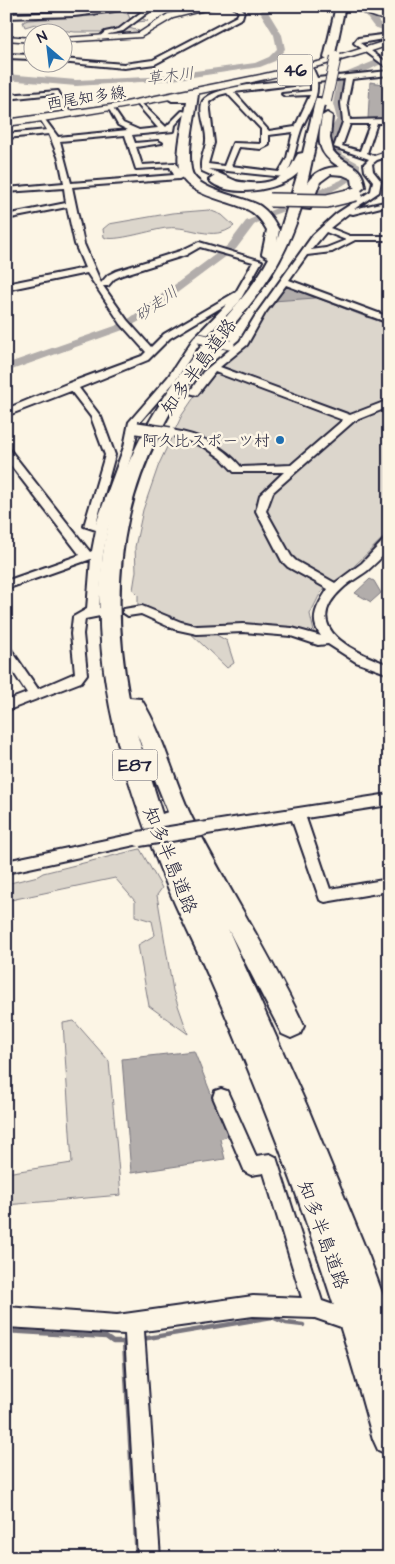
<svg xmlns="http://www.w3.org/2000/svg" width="395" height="1564" font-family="'Architects Daughter','Klee One',sans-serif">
<rect width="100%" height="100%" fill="#fcf5e5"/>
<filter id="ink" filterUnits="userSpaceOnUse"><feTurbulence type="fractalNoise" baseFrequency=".02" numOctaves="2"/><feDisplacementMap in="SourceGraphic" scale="10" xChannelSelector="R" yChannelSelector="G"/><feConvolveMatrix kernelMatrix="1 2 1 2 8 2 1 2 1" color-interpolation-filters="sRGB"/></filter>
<g filter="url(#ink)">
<g fill="#dcd6cc" stroke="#7f7c84">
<path d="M6,6H105L15,13H6Z"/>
<path d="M117,11L128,14L130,19H137L142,14L143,19L148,21L137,22L129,28L139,31C133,36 117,32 108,34L104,32H75L39,27L35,24L25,27L23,22L28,20L95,16L98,12Z"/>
<path d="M209,210L222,215L234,226C212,243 191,225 167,228C154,229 113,243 104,237L103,229L109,224L172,213Z"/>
<path d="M287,286L366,317L389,324V532L345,575L321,592L310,614L315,636L218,628L215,634L227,641L234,663L227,668L185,628L151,610L147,606L138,605V595L133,590L136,571L135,547L143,510L159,464L182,415L212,371Z"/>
<path d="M140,849L162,888L157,895L173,991L188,1034L149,1006L138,945L155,935L152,921L135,916V901L115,878L6,901V884L38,876L43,873Z"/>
<path d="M74,1021L109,1061L121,1195L6,1205V1173L72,1163L63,1023Z"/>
</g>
<g fill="#b2adab" stroke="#78757e">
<path d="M370,82L389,85V119H368Z"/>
<path d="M289,285L315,298L273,301L285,286Z"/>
<path d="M370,579L374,581L381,593L371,602L355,593Z"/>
<path d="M194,1051L228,1136L220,1139L225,1159L131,1173L122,1059Z"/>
</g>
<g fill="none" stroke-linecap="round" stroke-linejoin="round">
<g stroke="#78757e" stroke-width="4.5">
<path d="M6,1331L106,1337L113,1342H128"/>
<path d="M142,1339L272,1317L286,1323L303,1325"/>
<path d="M124,1342L137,1558"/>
</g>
<g fill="#b2adab" fill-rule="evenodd">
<path d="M262,6H270L268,12L282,35L285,49L275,61L260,67L172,80L76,86L6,80V74L76,80L150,77L255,63L269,57L277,49L274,35L260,12Z"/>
<path d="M366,13H372L380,23L389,27V32L374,27L365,15Z"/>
<path d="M389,55V60L363,73L346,77L341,104L345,119L337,135V148L342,154L360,164V171H354L352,167L336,158L327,148V135L337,119L333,104L338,76Z"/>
<path d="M347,174L355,176C348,184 319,201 310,194L341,180Z"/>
<path d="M288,203L292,204V208L268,217L263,214Z"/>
<path d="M258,216L263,219L254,225L236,249L138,322L123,330L6,372V364L115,326L130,318L228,245L246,221Z"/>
</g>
<defs>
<g id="minor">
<path d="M123,6L154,8L123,31L109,34L101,40L98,38L105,32L119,29L144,10L131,9L74,16L6,18V14L74,12Z"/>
<path d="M232,6H239L244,11L242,18L155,64L124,68L60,62H62V59L124,64L153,60L237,16L239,12Z"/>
<path d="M389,34V38L360,43L389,64V69L354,43L358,38Z"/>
<path d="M6,54L32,55V59L6,58Z"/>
<path d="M310,67L313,69L317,78L389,71V75L352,79L347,103L350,120L389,119V123H377L367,153L374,156L389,151V156L377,160L372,164L373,171L381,181L379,192L354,209L389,201V205L353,214L349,213L330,228L350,236H389V240H355L332,252L307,255L289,280L389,317V323L286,285L265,313L247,345L220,367L350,415L389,400V407L354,421L273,492L266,511L291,556L296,561L335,583L362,563L385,539L389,538V549C382,557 375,564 367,571C359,577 349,582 342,589C298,629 357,653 389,665V674L356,662L328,644L318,645L291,636L243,632L197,634L174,629L141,614L128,616L122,612L124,609L142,606L181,622L197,626L243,624L292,628L321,636C308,619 318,604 328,589L288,567L282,561L256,511L260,495L284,472H234L221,458L205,447L165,433L170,430C198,434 222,444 241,467L291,465L343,420L215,372L197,395L189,393L203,372L240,341L257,313L313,235L336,214L371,191L373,181L365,171L364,164L369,159L334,147L343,122L341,103L345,79L317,82C319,100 307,114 301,130C295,147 295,162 284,177L209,169L236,181L237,183L233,185L202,171C198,160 207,149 206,138C206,127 199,114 202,103C208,84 290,81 310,79L307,69ZM311,83V91L282,94L285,96L310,95L295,127L269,131L234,92ZM227,93L261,129V144L233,143L224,166L208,164L214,143L209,102L219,95ZM350,124H370L360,151L342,146ZM293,132L287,158L279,172L231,166L239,147L261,149L269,145V135ZM326,232L346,240L326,248L311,250Z"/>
<path d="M58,91L72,116H68L54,94L6,99V95Z"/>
<path d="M140,102L166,127L182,111L187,112L175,125L174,131L132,135L135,143L158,141L162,143L136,147L142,165L176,163L183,177L179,179L72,187L84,244L101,283L108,275L116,271L180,251L199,242L262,261L239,302L200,343L175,381L139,423L134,447L108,528L103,554L99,608L105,609L107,612L105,615L85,619L83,634L87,674L81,682L6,711V701L27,693L6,661V647L10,648L38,689L75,673L71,634L73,617L87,609L91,559L6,589V581L80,555L6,459V449L10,450L90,552L92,551L96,530L84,526L105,455L91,417L71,391L6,416V409L69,383L142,356L146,352L121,324L87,273L6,290V284L85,268L75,244L67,207L6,219V215L66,203L64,188L6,192V188L64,183L59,159L49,134L6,138V134L47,130L40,119L43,117L58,137L128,130L118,125L109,109L112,107L123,123L139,130L158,128L137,104ZM125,135L136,169L170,167L174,175L71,183L60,141ZM200,247L253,262L236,292L164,334L151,347L127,320L103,286H108L114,279L122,275L186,255ZM227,304L193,339L168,377L129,422L124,447L96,524L115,455L101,417L79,388L148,360L170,338Z"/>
<path d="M389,794V805L306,818L330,889L389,879V891L325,902L320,900L292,820L201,835L196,833L194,829L196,825L201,823Z"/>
<path d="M139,833L144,835L146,839L144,843L6,873V861Z"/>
<path d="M221,1089L227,1091L256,1156L270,1154L276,1157L322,1301L348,1310L351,1317L348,1324L341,1327L315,1318L253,1316L144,1331L160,1558H138L125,1334L6,1327V1307L117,1315L253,1296L302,1298L264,1173L251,1175L245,1172L213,1097L215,1091Z"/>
</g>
<g id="major">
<path d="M206,6H221L173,18L141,37L62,42V38L139,33L168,14Z"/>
<path d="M345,6H357L389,17V22Z"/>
<path d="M6,36L32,38V42L6,40Z"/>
<path d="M389,40V45C332,65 274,77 216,90C146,104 77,117 6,126V120L111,105L260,75L322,61Z"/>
</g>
<g id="highway">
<path d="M336,6H345L334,58L329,61L324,58Z"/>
<path d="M193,90L198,93C196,116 187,145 191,169C194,191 244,196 260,206C269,212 274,221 279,230L277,241L298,173C281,191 227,199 209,180L215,176C240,183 271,191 290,168C293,164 295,158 298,154L303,153L316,98H324L325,100L307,183C315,171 326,167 340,167C316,153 318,141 322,116L327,113L332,116L330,138L333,151C347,168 362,162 365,187L351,198L345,194L353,186L352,179L343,175L331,174L320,182L310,209L301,208C280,277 250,302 208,357C125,464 105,567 129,698L141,699C164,735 173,779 192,818C227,888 271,954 304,1026L300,1034L291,1038L282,1034L228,929L307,1106L369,1257L389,1312V1371L384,1369L389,1384V1455L378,1450L373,1439C342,1325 306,1214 262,1104C247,1066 232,1029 215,991C203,962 188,933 175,904C122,781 74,633 115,499C133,444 163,394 199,349C223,319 251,292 269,258L262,254L267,230C263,223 259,217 252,212C234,200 183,197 179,169C176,147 184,123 187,101H172L167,98L172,95L188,94ZM137,734L168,812L162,814Z"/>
</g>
</defs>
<use href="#minor" stroke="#22223b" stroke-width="4"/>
<use href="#major" stroke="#22223b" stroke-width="3"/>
<use href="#highway" stroke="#22223b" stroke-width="4"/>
<use href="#minor" fill="#fcf5e5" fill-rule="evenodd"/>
<use href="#major" fill="#fcf5e5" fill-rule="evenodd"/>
<use href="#highway" fill="#fcf5e5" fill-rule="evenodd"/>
<defs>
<path id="minor-bridge-far2" d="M199,338L230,345"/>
<path id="minor-bridge-far1" d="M137,428L170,433"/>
<path id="minor-bridge" d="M139,839L201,829"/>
<path id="highway-bridge-far1" d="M326,101L336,57"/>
<path id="highway-bridge" d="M270,200L327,201L356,194"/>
</defs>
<use href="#minor-bridge-far2" stroke="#22223b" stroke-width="11" stroke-linecap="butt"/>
<use href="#minor-bridge-far1" stroke="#22223b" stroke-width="14" stroke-linecap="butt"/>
<use href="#minor-bridge" stroke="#22223b" stroke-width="18" stroke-linecap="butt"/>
<use href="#highway-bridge-far1" stroke="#22223b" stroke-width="12" stroke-linecap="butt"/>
<use href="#highway-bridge" stroke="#22223b" stroke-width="16" stroke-linecap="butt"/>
<use href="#minor-bridge-far2" stroke="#fcf5e5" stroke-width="9"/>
<use href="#minor-bridge-far1" stroke="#fcf5e5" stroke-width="11"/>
<use href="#minor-bridge" stroke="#fcf5e5" stroke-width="14"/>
<use href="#highway-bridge-far1" stroke="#fcf5e5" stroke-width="10"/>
<use href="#highway-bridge" stroke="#fcf5e5" stroke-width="13"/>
</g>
</g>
<circle fill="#1f6fb2" stroke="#fcf5e5" stroke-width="2" cx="280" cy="440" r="5"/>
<g text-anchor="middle" stroke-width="5" stroke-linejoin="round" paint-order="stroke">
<g font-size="16" font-style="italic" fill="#545362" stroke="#fcf5e5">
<text transform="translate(170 75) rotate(-7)" y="6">草木川</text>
<text transform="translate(156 303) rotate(-35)" y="6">砂走川</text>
</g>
<g font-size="16" fill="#22223b" stroke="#fcf5e5">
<text transform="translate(86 97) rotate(-9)" y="6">西尾知多線</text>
</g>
<g font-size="16" fill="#22223b" stroke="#fcf5e5" text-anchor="end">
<text x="270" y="446">阿久比スポーツ村</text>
</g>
<g fill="#fcf5e5" stroke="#63616e" stroke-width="1">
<rect x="277.5" y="54.5" width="35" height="31" rx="4"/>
<rect x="112.5" y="749.5" width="45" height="31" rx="4"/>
</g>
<g font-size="18" font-weight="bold" fill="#22223b">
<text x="295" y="76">46</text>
<text x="135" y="771">E87</text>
</g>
<g font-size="19" fill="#22223b" stroke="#fcf5e5">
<text transform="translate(198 366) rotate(-54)" y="7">知多半島道路</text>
<text transform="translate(171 860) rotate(68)" y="7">知多半島道路</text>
<text transform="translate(324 1235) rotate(70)" y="7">知多半島道路</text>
</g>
</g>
<rect width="395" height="1564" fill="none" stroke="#fcf5e5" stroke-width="25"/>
<rect x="12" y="12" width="370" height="1539" fill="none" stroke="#22223b" stroke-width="2" filter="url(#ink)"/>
<g transform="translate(48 48) rotate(332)"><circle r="24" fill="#fcf5e5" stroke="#a5a1a1"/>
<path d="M0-4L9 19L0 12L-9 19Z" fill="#1f6fb2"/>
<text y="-8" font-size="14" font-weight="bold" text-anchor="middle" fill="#22223b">N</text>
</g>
</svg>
